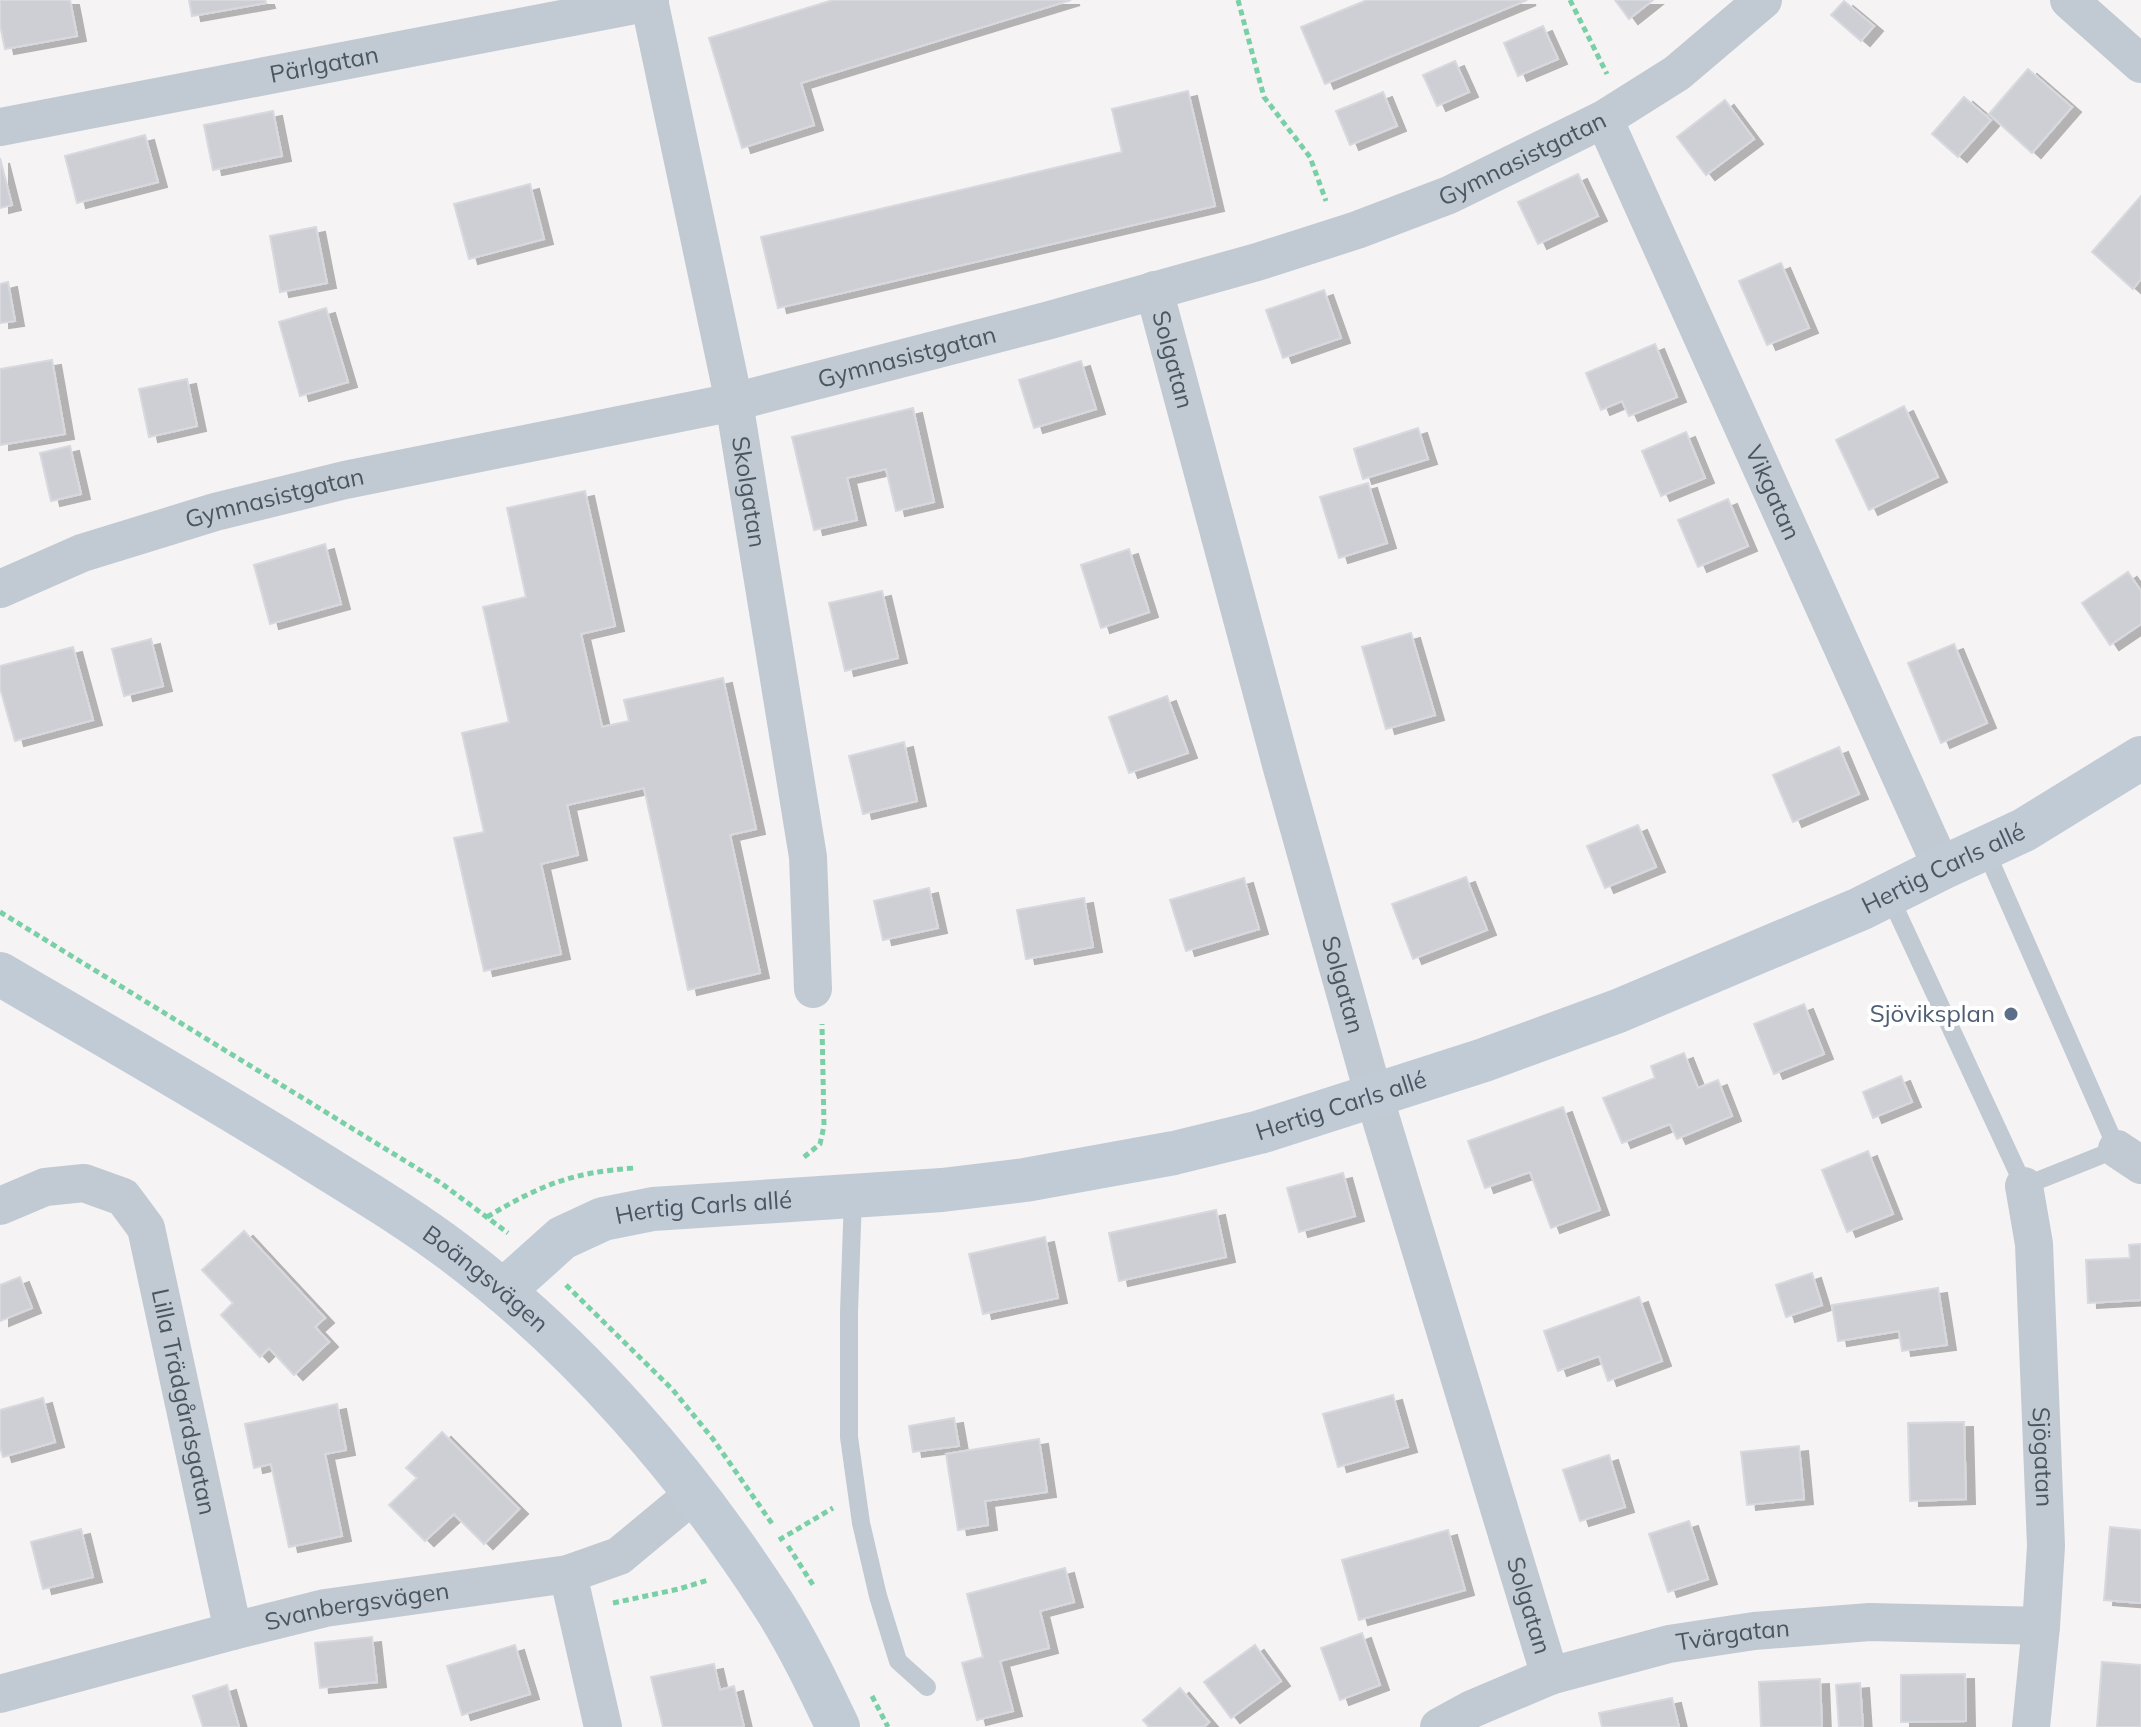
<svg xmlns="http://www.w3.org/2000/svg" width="2141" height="1727" font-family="Mulish,sans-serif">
<defs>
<filter id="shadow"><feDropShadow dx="9" dy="5" stdDeviation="0" flood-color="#0004"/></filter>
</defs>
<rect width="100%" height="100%" fill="#f5f3f3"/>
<g fill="#cdcfd5" stroke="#d7d9de" stroke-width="2" filter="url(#shadow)">
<path d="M0,0H70L77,36L5,49L0,25Z"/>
<path d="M189,0H265L266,3L192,16Z"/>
<path d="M833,0H1071L801,83L814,125L742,148L709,38Z"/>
<path d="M1367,0H1527L1325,84L1301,27Z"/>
<path d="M1615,0H1653L1629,19Z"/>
<path d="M1844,1L1874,26L1861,41L1831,15Z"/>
<path d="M1543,26L1558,59L1518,76L1504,43Z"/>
<path d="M1455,61L1469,92L1437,106L1423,75Z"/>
<path d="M2028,69L2072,107L2032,153L1989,114Z"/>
<path d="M1188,91L1215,206L778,308L761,237L1122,152L1112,109Z"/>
<path d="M1383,92L1397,126L1350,145L1336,111Z"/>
<path d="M1964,97L1991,120L1958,157L1932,134Z"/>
<path d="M1725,100L1754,139L1706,175L1677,137Z"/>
<path d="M273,111L282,156L213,170L204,125Z"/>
<path d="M145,135L158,182L77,203L65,156Z"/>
<path d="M0,158L12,205L0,208Z"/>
<path d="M1578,174L1598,216L1538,244L1518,202Z"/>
<path d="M530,184L544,239L469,259L454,204Z"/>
<path d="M2141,196V279L2133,289L2092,252Z"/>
<path d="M316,227L327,283L280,292L270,236Z"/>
<path d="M1781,263L1809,328L1767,345L1739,281Z"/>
<path d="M8,282L15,321L0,323V284Z"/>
<path d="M1324,290L1341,338L1283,358L1266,310Z"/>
<path d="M326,308L348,382L300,396L279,322Z"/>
<path d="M1655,344L1677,397L1629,416L1622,401L1601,410L1586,373Z"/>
<path d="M52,360L65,434L0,445V369Z"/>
<path d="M1081,361L1096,409L1034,428L1019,380Z"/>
<path d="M187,379L197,426L149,437L139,389Z"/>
<path d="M1904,406L1938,477L1869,510L1836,440Z"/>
<path d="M913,408L934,502L896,511L886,469L847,478L857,520L814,530L792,437Z"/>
<path d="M1418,428L1428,459L1363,479L1354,449Z"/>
<path d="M1686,432L1705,478L1661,496L1642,451Z"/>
<path d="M70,446L81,494L51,501L40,453Z"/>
<path d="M1368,483L1387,543L1339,558L1320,497Z"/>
<path d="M585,491L615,626L581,634L602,727L629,721L624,700L723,678L756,829L730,835L760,973L688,990L644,788L567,805L578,855L541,864L561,954L484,971L454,838L484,832L462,733L509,722L483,607L526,597L507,508Z"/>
<path d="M1728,499L1748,546L1698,567L1678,520Z"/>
<path d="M325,544L341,604L270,624L254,565Z"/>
<path d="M1129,549L1149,612L1101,628L1081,565Z"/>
<path d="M2128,572L2141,591V624L2110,645L2082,603Z"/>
<path d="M882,591L898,658L845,671L829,603Z"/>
<path d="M1411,633L1435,715L1386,729L1362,647Z"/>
<path d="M151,639L163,686L124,696L112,649Z"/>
<path d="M1954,644L1987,723L1941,743L1908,663Z"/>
<path d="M73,647L93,720L15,741L0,688V666Z"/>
<path d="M1167,696L1188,753L1129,773L1109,717Z"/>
<path d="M904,742L917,801L863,814L849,756Z"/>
<path d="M1839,747L1859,794L1793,822L1773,775Z"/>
<path d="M1638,825L1656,867L1605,888L1587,846Z"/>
<path d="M1466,877L1487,930L1413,959L1392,904Z"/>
<path d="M1244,878L1259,929L1186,951L1170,900Z"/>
<path d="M929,888L938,928L883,940L874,901Z"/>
<path d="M1084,898L1093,947L1026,959L1017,910Z"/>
<path d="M1804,1004L1824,1054L1774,1074L1754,1024Z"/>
<path d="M1684,1053L1698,1088L1718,1080L1732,1116L1677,1139L1670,1124L1622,1143L1603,1098L1655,1078L1651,1066Z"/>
<path d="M1901,1076L1912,1102L1873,1118L1863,1092Z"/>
<path d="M1563,1107L1600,1210L1551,1228L1530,1172L1485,1188L1468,1141Z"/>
<path d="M1868,1151L1893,1214L1847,1232L1822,1170Z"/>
<path d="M1343,1173L1355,1216L1299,1232L1287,1188Z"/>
<path d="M1216,1210L1226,1257L1119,1281L1109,1233Z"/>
<path d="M244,1231L325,1318L315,1327L329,1342L294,1375L269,1348L260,1357L221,1315L233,1303L202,1270Z"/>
<path d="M1045,1237L1058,1298L983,1314L969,1254Z"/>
<path d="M2141,1244V1300L2088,1303L2086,1260L2130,1258L2129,1245Z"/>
<path d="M1812,1273L1822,1305L1786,1317L1776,1285Z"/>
<path d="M20,1277L32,1308L0,1321V1285Z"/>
<path d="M1938,1288L1947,1345L1902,1351L1899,1331L1838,1341L1832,1305Z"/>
<path d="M1639,1297L1662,1361L1608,1381L1599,1356L1558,1371L1544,1331Z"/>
<path d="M1393,1395L1408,1447L1338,1467L1323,1414Z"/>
<path d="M43,1398L55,1442L3,1457L0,1447V1410Z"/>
<path d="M337,1404L346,1450L325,1454L342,1536L289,1547L271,1464L254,1468L245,1424Z"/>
<path d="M954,1418L959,1446L913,1452L909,1426Z"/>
<path d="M1964,1422L1966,1499L1910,1501L1908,1423Z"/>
<path d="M442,1432L519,1509L484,1544L454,1514L425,1541L389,1505L417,1478L406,1468Z"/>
<path d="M1039,1439L1047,1492L985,1501L988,1525L958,1530L946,1454Z"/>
<path d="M1799,1446L1804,1499L1747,1505L1741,1452Z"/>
<path d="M1609,1455L1625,1507L1580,1521L1563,1470Z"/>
<path d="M1689,1521L1708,1579L1668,1592L1649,1534Z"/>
<path d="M2110,1527L2141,1530V1603L2104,1600Z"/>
<path d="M81,1529L93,1577L43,1589L31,1542Z"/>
<path d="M1448,1530L1465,1590L1359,1620L1342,1560Z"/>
<path d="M1065,1568L1074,1602L1040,1611L1049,1648L1000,1661L1013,1711L977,1720L962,1663L983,1657L967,1594Z"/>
<path d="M1362,1633L1380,1685L1340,1700L1321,1648Z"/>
<path d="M372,1637L377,1682L320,1688L315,1643Z"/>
<path d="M515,1645L530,1694L462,1715L447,1666Z"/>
<path d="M1255,1645L1281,1681L1231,1718L1204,1682Z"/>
<path d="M2102,1662L2141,1665V1727H2097Z"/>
<path d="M714,1664L720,1690L734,1686L744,1727H663L651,1677Z"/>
<path d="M1965,1674L1966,1721L1901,1722V1675Z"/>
<path d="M1820,1679L1822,1727H1761L1759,1682Z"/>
<path d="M1860,1683L1863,1727H1839L1836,1685Z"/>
<path d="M227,1685L239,1727H203L193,1696Z"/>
<path d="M1180,1688L1209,1722L1204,1727H1149L1143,1720Z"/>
<path d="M1672,1698L1679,1727H1602L1599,1713Z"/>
</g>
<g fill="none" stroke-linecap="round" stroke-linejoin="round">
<g stroke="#7ad0a6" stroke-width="5" stroke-dasharray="6 4" stroke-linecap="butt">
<path d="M1238,0L1264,97L1310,157L1326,201"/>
<path d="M1570,0L1607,74"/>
<path d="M0,912L441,1183L508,1233"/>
<path d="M804,1157L820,1144L824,1126L822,1024"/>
<path d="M487,1217C540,1185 573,1172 635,1168"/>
<path d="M566,1285L673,1390L713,1439L773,1525"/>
<path d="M779,1540L833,1508"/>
<path d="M788,1546L815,1588"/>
<path d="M613,1603L679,1589L708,1580"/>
<path d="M872,1696L888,1727"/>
</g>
<g stroke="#c1cad2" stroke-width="18">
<path d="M1889,895L2024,1186L2117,1149L1985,849"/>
<path d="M853,1196L849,1312V1437L861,1523L878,1596L898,1661L927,1687"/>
</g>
<g stroke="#c1cad2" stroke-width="38">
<path id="s1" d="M649,0L734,402L808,857L813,989"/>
<path d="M2069,0L2141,64"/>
<path id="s2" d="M1604,119L1942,868"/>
<path id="s3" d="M0,127L650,2"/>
<path id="s4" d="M1154,290L1282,768L1374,1096L1550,1676"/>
<path id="s5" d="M0,589L82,553L215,512L345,480L734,402L1050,320L1257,262L1357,230L1449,195L1604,119L1677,73L1763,0"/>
<path d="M2117,1149L2141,1165"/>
<path id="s6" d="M2024,1186L2034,1244L2046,1546L2041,1626L2031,1727"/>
<path id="s7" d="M0,1206L45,1187L84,1183L123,1197L146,1228L233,1631"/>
<path d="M568,1574L603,1727"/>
<path id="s8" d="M0,1694L233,1631L325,1608L568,1574L619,1556L695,1493"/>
<path id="s9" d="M1439,1727L1472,1709L1550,1676L1669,1644L1754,1631L1870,1622L2041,1626"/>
</g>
<g stroke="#c1cbd6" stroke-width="44">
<path id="s10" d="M0,974C104,1035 210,1095 312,1159C360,1189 409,1218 454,1252C579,1346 688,1472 773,1604C798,1643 818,1685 838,1727"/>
<path id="s11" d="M503,1291L562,1238L603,1219L653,1209L942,1190L1025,1180L1174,1153L1260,1132L1484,1060L1618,1011L1860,909L1942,868L2024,830L2141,758"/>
</g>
</g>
<circle fill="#5c6f8a" stroke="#fff" stroke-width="3" cx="2011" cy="1014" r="8"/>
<g text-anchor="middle" stroke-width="8" stroke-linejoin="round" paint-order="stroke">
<g font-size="24" fill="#4a5661" stroke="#fff">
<text dy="8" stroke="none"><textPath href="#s3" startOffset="330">Pärlgatan</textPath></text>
<text dy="8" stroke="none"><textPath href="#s5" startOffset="1586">Gymnasistgatan</textPath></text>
<text dy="8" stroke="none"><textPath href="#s5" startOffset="938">Gymnasistgatan</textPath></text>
<text dy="8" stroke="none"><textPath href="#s4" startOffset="72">Solgatan</textPath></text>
<text dy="8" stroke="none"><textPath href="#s1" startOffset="502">Skolgatan</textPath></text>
<text dy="8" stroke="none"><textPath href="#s2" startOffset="410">Vikgatan</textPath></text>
<text dy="8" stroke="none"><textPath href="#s5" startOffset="290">Gymnasistgatan</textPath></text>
<text dy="8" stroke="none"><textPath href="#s11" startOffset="1522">Hertig Carls allé</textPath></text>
<text dy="8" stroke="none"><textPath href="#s4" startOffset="720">Solgatan</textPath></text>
<text dy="8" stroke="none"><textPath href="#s11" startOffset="874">Hertig Carls allé</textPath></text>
<text dy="8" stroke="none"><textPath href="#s11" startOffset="226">Hertig Carls allé</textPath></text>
<text dy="8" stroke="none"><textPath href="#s10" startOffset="574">Boängsvägen</textPath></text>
<text dy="8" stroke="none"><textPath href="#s7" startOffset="346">Lilla Trädgårdsgatan</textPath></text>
<text dy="8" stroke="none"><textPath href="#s6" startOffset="272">Sjögatan</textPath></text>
<text dy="8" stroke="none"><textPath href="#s4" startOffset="1368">Solgatan</textPath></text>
<text dy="8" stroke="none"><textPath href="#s8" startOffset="368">Svanbergsvägen</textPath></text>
<text dy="8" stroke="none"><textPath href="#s9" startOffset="310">Tvärgatan</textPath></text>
</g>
<g font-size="24" fill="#4e5e75" stroke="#fff" text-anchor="end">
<text x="1995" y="1022">Sjöviksplan</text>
</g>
</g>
</svg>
